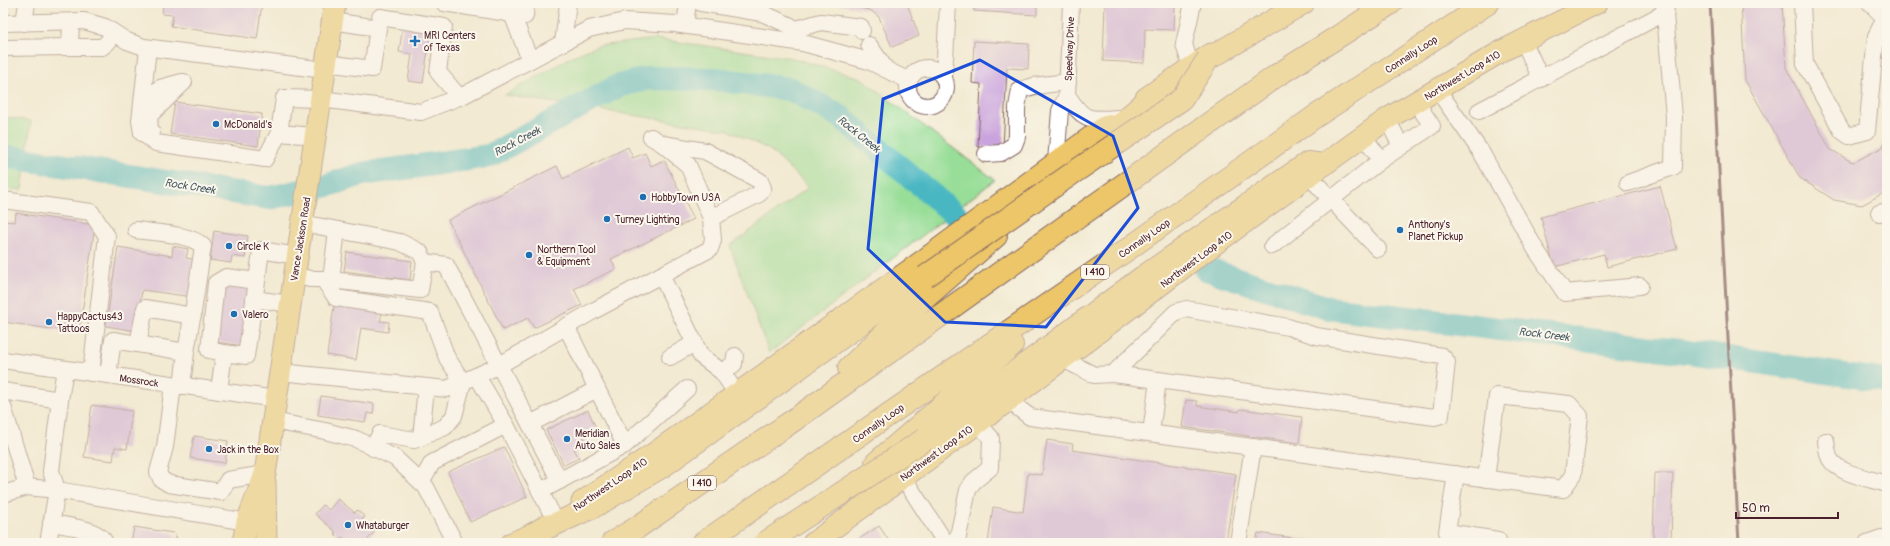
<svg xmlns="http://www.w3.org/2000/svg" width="1890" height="546" font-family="Pangolin,sans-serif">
<rect width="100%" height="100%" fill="#fbf7ec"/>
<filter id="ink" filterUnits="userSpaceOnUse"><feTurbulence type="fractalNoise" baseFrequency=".025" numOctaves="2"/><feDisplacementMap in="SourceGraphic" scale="8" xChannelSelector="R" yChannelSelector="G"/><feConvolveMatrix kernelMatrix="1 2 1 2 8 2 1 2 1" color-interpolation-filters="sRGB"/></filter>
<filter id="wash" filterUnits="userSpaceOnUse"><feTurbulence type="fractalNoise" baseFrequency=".012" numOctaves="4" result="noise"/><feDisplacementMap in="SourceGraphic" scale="16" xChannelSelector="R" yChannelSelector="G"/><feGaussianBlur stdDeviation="0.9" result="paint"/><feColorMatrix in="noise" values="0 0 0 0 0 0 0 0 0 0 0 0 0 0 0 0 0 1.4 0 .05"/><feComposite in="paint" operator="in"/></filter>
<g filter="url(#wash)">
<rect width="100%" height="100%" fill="#f2ead2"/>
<g fill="#98de98" stroke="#717e62">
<path d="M656,39L792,58L861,78L995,180L769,353L730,246L809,187L770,150L728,130L505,95L573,56L597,46Z"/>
<path d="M3,117L31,121L22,190L3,188Z"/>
</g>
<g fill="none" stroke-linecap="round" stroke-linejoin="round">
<g stroke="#48b7c2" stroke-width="24">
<path d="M3,156L269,198L328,185L362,174L489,156L618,86L649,78L713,79L790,89L841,117L958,217"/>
<path d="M1206,269L1328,308L1688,352L1887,381"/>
</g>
</g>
<g id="blocks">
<g fill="#c9a3dd">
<path d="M163,3H262L257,39L171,26L173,15L162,14Z"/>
<path d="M829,3H907L919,36L892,47L879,17L870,10Z"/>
<path d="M974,3H1037V15L974,11Z"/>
<path d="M1105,3H1175L1174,30L1145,29L1144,63L1103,61Z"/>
<path d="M1741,3H1782L1786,68L1830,149L1850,161L1854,162L1883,147L1887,124V191L1862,205L1834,200L1800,178L1745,80Z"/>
<path d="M403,25L431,29L423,83L408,81L412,54L399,52Z"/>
<path d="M974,41L1029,44L1028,69L1007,68L1003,148L978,147L981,84L972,83Z"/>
<path d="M175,102L262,114L258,146L170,134Z"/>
<path d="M628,147L633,158L645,153L651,166L664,160L694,219L611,259L616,269L574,289L582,305L534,328L528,318L503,330L448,220L557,166L563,179Z"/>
<path d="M1660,186L1677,249L1607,267L1604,254L1554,267L1541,217Z"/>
<path d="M16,213L95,225L79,333L3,322V221L15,222Z"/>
<path d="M214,231L248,236L245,258L232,256L231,263L210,260Z"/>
<path d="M173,246L188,249L186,258L198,260L193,297L142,290L136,331L106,326L118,247L172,256Z"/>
<path d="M347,252L412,261L410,280L344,271Z"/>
<path d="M224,283L253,287L245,346L215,342Z"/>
<path d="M334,306L382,313L380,321L389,322L388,332L361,328L356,360L327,355Z"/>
<path d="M321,396L374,404L373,414L367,413L365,422L318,415Z"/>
<path d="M1186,400L1197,401V406L1239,412L1240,409L1302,417L1299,443L1182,427Z"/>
<path d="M92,405L132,411L127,449L115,447L113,461L84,457Z"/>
<path d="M588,410L596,428L583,435L586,443L574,449L579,458L564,465L546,430Z"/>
<path d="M194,436L228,441L225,463L190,458Z"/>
<path d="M1047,440L1073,444L1072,450L1236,474L1226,543H988L993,507L1023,512L1028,473L1042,475Z"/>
<path d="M504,447L527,497L470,522L448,472Z"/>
<path d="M1655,473H1673L1671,543H1653Z"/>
<path d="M338,499L355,513L357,510L365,517L362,519L375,531L365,543H349L342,537L340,539L334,533L336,532L315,514L323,505L329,510Z"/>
<path d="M879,526L889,541L887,543H853Z"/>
<path d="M134,527L173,533L177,537L169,543H131Z"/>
<path d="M1258,533L1322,542L1321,543H1256Z"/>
<path d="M70,540L85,542V543H70Z"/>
</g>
</g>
</g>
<g filter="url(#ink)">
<use href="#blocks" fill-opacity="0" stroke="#856665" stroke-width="1"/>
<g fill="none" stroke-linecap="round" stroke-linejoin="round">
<defs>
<g id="minor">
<path d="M444,3L525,16L526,3"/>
<path d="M701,3L762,13L791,26L802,43"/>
<path d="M1802,3L1805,64L1842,131L1849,136L1867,131L1876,36L1885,18L1887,20"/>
<path d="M1870,3L1885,18L1887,17"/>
<path d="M512,14L530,60"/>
<path d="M71,22L70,47H102L108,42L113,32"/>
<path d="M3,23L84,21L105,27L127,41L144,47L325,70"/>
<path d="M24,23L27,3"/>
<path d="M685,25L688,3"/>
<path d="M378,28L380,17L444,27L438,72L459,97"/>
<path d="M793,30L821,22L861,27L862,31"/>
<path d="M1523,40L1541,79"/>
<path d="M563,43L568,3"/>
<path d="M869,45L885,68"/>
<path d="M3,48L70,47"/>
<path d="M148,48L140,121L142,133L156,143L265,159L279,133L315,136"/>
<path d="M326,63L372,69L378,28L332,21"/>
<path d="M1191,67L1184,44L1193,3"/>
<circle cx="927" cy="87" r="19"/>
<path d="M944,77L948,3"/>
<path d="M1437,89L1481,152L1536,250L1565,293L1640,286"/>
<path d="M1067,95C1084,121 1087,120 1118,118"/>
<path d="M149,111L151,96L160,88L182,82"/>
<path d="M1479,111L1666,12"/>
<path d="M1387,119L1401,146"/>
<path d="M152,132L150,130L149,116L184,82"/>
<path d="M279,133L284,98L321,99L421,112L464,95L589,29L625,21L675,24L803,43L869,61L909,81"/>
<path d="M1363,136L1381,160"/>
<path d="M663,144L705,151L760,181L763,188L759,194L711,218"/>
<path d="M986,154L1001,153L1014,145L1017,137V107L1020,90L1034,86L1068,82"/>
<path d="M1056,162L1060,111L1067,95L1071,3"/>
<path d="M1309,176L1378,249"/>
<path d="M1628,183L1673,167L1674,117L1664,3"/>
<path d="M3,200L91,212L107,236L91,373"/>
<path d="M1879,213L1887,211"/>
<path d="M136,230C154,233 189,233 203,246L193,312L186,352"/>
<path d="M1272,246L1381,160L1432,126L1416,102"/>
<path d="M425,262L446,265L530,424L597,389L566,326"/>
<path d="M294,275L310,279H321L420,290L425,262L420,252L400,242L302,223"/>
<path d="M661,275L701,356L722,372L737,394"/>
<path d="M323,279L336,298L430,312L447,358L463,382L454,416L445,427L414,440L380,434L373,448"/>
<path d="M331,280L337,230"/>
<path d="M257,281L261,250L297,256"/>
<path d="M254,299L290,304"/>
<path d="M138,344L145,308L193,316"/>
<path d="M670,357L695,343"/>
<path d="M1063,359L1094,375L1113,374L1176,312L1186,309L1288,327L1316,336L1442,356L1447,362L1441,415L1435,417L1158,380L1151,433"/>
<path d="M3,360L276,399"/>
<path d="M280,372L447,389L498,366L595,310L710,249L713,240L711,218L688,165L663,144L651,137"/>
<path d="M722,372L734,364L735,356"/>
<path d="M1113,374L1158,380"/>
<path d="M108,375L113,340L186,352L182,386"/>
<path d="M477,376L506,425"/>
<path d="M173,385L165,447L158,472L161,479L169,484L221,492L228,480L265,474"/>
<path d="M597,389L625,445"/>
<path d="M3,391L60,400L51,471L57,490L247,522"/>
<path d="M219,391L224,353L209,350L216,283L226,277L257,281L246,356L224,353"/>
<path d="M60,400L65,369"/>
<path d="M1009,401L1030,417L1563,489L1573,475L1580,416L1569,404L1497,396L1486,479"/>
<path d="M3,406L27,487"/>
<path d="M273,421L325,431L356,439L395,458L426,487L455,543"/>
<path d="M530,424L560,481"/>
<path d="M421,438L426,387"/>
<path d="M1826,441C1827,447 1827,453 1830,459C1838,474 1872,479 1887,484"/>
<path d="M1456,474L1447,532L1498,540V543"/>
<path d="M903,477L945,542L957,541L968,490L973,482L990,468L991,438L978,423"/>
<path d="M421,482L432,463L506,425L555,520"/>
<path d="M541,491L625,445L687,389"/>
<path d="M3,494L27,487L57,490L48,543"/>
<path d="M51,523C66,526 99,528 105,543"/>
<path d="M1238,543L1253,447"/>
<path d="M1867,543L1881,538L1887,539"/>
</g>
<g id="major">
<path d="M1146,98L1211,54"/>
<path d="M265,483L266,543"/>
<path d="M582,502L653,454L925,259L1107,125"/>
<path d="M243,543L247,522L265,474L335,3"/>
<path d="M512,543L533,534L547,525"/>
<path d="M813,543L997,409L1197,257L1387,119L1502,51L1597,3"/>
</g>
<g id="highway">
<path d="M1208,59L1303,3"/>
<path d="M1084,157L1161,88"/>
<path d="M849,368L891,328L996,236"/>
<path d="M925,439L1143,277L1308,163L1323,165"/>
<path d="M876,463L1012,345"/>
<path d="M533,534L593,507L663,466L925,277"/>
<path d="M612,543L635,529L791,422L1276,76L1391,3"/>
<path d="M703,543L1128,249L1316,116L1488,3"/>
</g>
</defs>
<use href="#minor" stroke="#856665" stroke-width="18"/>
<use href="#major" stroke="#856665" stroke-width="23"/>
<use href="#highway" stroke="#856665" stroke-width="24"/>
<use href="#minor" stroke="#fff" stroke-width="16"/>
<use href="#major" stroke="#ecc669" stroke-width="21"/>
<use href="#highway" stroke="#ecc669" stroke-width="22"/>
<path stroke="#4a1f2b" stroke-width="3" d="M1710,3L1739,543"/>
<defs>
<g id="highway-bridge">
<path d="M925,277L1070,175L1182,99L1208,59"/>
<path d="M765,543L925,439"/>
</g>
</defs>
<use href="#highway-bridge" stroke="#856665" stroke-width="24" stroke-linecap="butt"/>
<use href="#highway-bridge" stroke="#ecc669" stroke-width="22"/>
</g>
</g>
<path d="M0 0H1890V546H0ZM980,60L1113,136L1138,208L1046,327L945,322L868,249L883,99Z" fill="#f2ead2" fill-opacity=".55" fill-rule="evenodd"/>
<path fill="none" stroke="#1d4ed8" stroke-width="3" stroke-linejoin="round" d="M980,60L1113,136L1138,208L1046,327L945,322L868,249L883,99Z"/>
<g fill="#1f6fb2" stroke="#fbf7ec" stroke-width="1.5">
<path d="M413 35h4v4h4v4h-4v4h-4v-4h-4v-4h4z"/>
<circle cx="216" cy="124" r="4"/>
<circle cx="643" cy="197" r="4"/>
<circle cx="607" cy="219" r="4"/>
<circle cx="1400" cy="230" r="4"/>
<circle cx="229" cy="246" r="4"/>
<circle cx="529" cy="255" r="4"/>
<circle cx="234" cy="314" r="4"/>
<circle cx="49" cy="322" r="4"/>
<circle cx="567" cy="439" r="4"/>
<circle cx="209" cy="449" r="4"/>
<circle cx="348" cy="525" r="4"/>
</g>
<g text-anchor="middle" stroke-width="4" stroke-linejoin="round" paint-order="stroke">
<g fill="#fbf7ec" stroke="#7f6065" stroke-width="1">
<rect x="1081" y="265" width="28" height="14" rx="3"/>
<rect x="688" y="476" width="28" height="14" rx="3"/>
</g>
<g font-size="9" font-weight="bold" fill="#4a1f2b">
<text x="1095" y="275">I 410</text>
<text x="702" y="486">I 410</text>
</g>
<g font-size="10" fill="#4a1f2b" stroke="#fbf7ec" text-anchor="start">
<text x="424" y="39">MRI Centers<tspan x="424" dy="12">of Texas</tspan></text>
<text x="224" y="128">McDonald's</text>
<text x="651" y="201">HobbyTown USA</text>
<text x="615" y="223">Turney Lighting</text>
<text x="1408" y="228">Anthony's<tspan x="1408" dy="12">Planet Pickup</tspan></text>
<text x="237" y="250">Circle K</text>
<text x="537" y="253">Northern Tool<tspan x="537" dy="12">&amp; Equipment</tspan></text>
<text x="242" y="318">Valero</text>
<text x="57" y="320">HappyCactus43<tspan x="57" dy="12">Tattoos</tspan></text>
<text x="575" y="437">Meridian<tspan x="575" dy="12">Auto Sales</tspan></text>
<text x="217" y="453">Jack in the Box</text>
<text x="356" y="529">Whataburger</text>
</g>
<g font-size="10" fill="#4a1f2b" stroke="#fbf7ec">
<text transform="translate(1069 49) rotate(-88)" y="4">Speedway Drive</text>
<text transform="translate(1411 54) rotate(-33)" y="4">Connally Loop</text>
<text transform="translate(1462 75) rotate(-31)" y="4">Northwest Loop 410</text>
<text transform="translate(1144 238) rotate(-35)" y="4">Connally Loop</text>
<text transform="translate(300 239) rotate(-81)" y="4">Vance Jackson Road</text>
<text transform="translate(1196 259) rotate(-37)" y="4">Northwest Loop 410</text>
<text transform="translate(139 380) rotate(8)" y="4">Mossrock</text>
<text transform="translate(878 423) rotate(-35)" y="4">Connally Loop</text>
<text transform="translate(936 453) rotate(-36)" y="4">Northwest Loop 410</text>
<text transform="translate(610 484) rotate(-34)" y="4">Northwest Loop 410</text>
</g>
<g font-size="11" font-style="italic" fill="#495c67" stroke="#fbf7ec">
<text transform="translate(859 134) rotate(39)" y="4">Rock Creek</text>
<text transform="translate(517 141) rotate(-28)" y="4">Rock Creek</text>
<text transform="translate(190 186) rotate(9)" y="4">Rock Creek</text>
<text transform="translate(1544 334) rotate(7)" y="4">Rock Creek</text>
</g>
</g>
<rect width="1890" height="546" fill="none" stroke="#fbf7ec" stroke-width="16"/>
<path d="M1736 512v6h102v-6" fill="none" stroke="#4a1f2b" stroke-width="2"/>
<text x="1742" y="512" font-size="12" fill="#4a1f2b" stroke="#fbf7ec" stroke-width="3" paint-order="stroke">50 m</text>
</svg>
